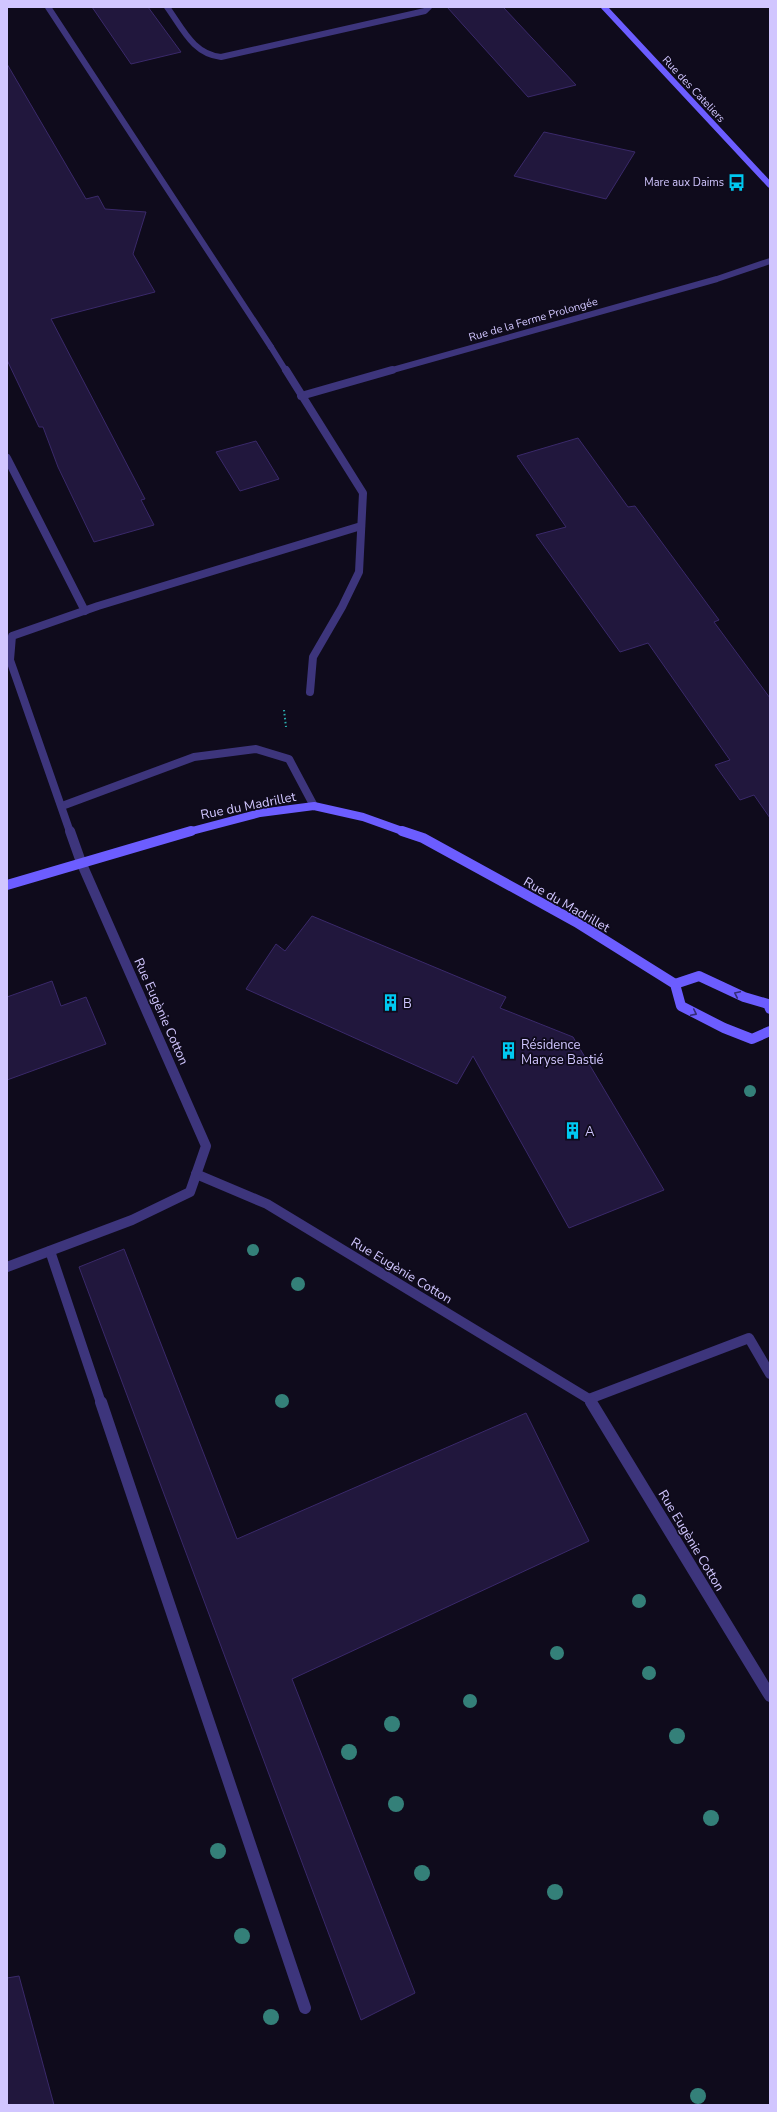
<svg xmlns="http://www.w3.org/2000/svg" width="777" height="2112" font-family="'Nunito Sans',sans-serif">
<rect width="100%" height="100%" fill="#0f0b1c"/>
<g fill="#21173d" stroke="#3a296a">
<path d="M92,7H148L181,52L131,64Z"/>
<path d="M447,7H503L576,85L528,97Z"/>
<path d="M7,64L86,199L98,196L105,209L146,212L133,254L155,292L51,319L145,499L141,500L154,525L94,542L58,467L43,427H39L7,360Z"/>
<path d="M544,132L635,152L606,199L514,176Z"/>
<path d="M578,438L628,507L635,506L719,620L714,622L770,698V818L754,795L740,800L715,765L730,760L648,643L620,652L536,535L566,527L517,456Z"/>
<path d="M256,441L279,479L240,491L216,452Z"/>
<path d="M312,916L506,997L500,1008L573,1037L664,1190L569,1228L473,1056L457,1084L246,989L276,944L285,951Z"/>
<path d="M52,981L61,1006L86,997L106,1044L7,1080V997Z"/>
<path d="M124,1249L237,1539L526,1413L589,1541L292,1679L415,1993L361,2020L79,1267Z"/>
<path d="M19,1976L54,2105H7V1978Z"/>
</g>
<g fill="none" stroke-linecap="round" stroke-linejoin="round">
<path stroke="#2badae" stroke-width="2" stroke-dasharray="1.5 2.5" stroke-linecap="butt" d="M284,710L286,727"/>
<g stroke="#3d357c" stroke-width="6">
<path d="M48,7L271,347"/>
<path d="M167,7C183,29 193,54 221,57L425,11L429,7"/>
</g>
<g stroke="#3d357c" stroke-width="8">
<path d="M7,458L85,611"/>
<path d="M62,806L194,757L256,749L289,759L314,806"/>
<path d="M70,832L10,660L12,636L98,606L361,526"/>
</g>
<path stroke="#3d357c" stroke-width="10" d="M70,831L81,862"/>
<g stroke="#3d357c" stroke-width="6">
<path d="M271,347L286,371"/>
<path d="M389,371L717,279L770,261"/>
</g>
<g stroke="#3d357c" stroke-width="8">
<path d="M286,370L363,493L359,572L342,607L313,657L310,692"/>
<path d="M301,396L392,370"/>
</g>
<g stroke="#3d357c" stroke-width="10">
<path d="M196,1174L267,1204L589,1399L591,1403"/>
<path d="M50,1251L101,1403"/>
<path d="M7,1267L132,1220L190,1192L206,1146L81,862"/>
<path d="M589,1399L749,1338L770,1374"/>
</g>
<g stroke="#3d357c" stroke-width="12">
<path d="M101,1402L305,2008"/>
<path d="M591,1402L770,1696"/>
</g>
<path stroke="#6c5dff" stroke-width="6" d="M604,7L770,185"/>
<path stroke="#6c5dff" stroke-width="8" d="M188,832L260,813L314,806L363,817L405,832"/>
<g stroke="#6c5dff" stroke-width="10">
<path d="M402,831L423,838L576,922L675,984L681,1006L724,1028L752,1039L770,1031"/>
<path d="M7,885L191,831"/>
<path d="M675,984L699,976L744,997L768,1004L770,1009"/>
</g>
</g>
<g fill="#348079">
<circle cx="750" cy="1091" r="6"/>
<circle cx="253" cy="1250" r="6"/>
<circle cx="298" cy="1284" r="7"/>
<circle cx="282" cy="1401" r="7"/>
<circle cx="639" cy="1601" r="7"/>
<circle cx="557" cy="1653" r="7"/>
<circle cx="649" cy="1673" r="7"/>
<circle cx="470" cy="1701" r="7"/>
<circle cx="392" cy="1724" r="8"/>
<circle cx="677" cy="1736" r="8"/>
<circle cx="349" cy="1752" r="8"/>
<circle cx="396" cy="1804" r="8"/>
<circle cx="711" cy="1818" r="8"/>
<circle cx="218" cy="1851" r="8"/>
<circle cx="422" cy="1873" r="8"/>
<circle cx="555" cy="1892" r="8"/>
<circle cx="242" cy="1936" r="8"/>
<circle cx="271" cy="2017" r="8"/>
<circle cx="698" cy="2096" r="8"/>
</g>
<defs><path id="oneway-chevron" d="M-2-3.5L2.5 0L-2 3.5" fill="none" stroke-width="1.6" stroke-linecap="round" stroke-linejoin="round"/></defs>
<g stroke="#342c77">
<use href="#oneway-chevron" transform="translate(737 994) rotate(-155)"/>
<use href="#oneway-chevron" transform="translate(694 1013) rotate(26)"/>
</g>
<defs>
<symbol id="bus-bare" viewBox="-9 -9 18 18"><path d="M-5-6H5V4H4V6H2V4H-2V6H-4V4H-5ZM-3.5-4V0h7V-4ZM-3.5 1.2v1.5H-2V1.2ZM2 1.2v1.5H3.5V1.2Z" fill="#00c9f1" stroke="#0f0b1c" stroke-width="2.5" paint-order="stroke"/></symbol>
<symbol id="building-bare" viewBox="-9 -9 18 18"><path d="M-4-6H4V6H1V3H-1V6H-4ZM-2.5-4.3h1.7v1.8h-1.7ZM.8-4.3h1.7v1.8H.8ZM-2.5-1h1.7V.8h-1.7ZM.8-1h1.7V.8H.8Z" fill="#00c9f1" stroke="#0f0b1c" stroke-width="2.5" paint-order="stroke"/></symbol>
</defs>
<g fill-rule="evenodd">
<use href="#bus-bare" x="724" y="170" width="25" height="25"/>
<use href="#building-bare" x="378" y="990" width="25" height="25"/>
<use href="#building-bare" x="496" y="1038" width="25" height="25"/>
<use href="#building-bare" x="560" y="1118" width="25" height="25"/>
</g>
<g text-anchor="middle" stroke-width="3.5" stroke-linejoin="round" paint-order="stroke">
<g font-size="11" fill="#d1c6ff" stroke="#0f0b1c">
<text transform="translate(694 89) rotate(47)" y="4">Rue des Cateliers</text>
<text transform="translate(533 319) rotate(-16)" y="4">Rue de la Ferme Prolongée</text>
</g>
<g font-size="11" fill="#d1c6ff" stroke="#0f0b1c" text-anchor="end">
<text x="724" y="186">Mare aux Daims</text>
</g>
<g font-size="13" fill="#d1c6ff" stroke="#0f0b1c">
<text transform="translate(248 805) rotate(-11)" y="5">Rue du Madrillet</text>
<text transform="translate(567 904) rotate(30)" y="5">Rue du Madrillet</text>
<text transform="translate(162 1011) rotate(66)" y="5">Rue Eugènie Cotton</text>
<text transform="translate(402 1270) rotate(31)" y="5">Rue Eugènie Cotton</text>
<text transform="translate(692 1540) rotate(59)" y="5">Rue Eugènie Cotton</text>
</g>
<g font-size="13" fill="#d1c6ff" stroke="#0f0b1c" text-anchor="start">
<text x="403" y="1008">B</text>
<text x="521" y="1049">Résidence<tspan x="521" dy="15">Maryse Bastié</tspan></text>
<text x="585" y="1136">A</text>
</g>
</g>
<rect width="777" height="2112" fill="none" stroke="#d1c6ff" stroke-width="16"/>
</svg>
